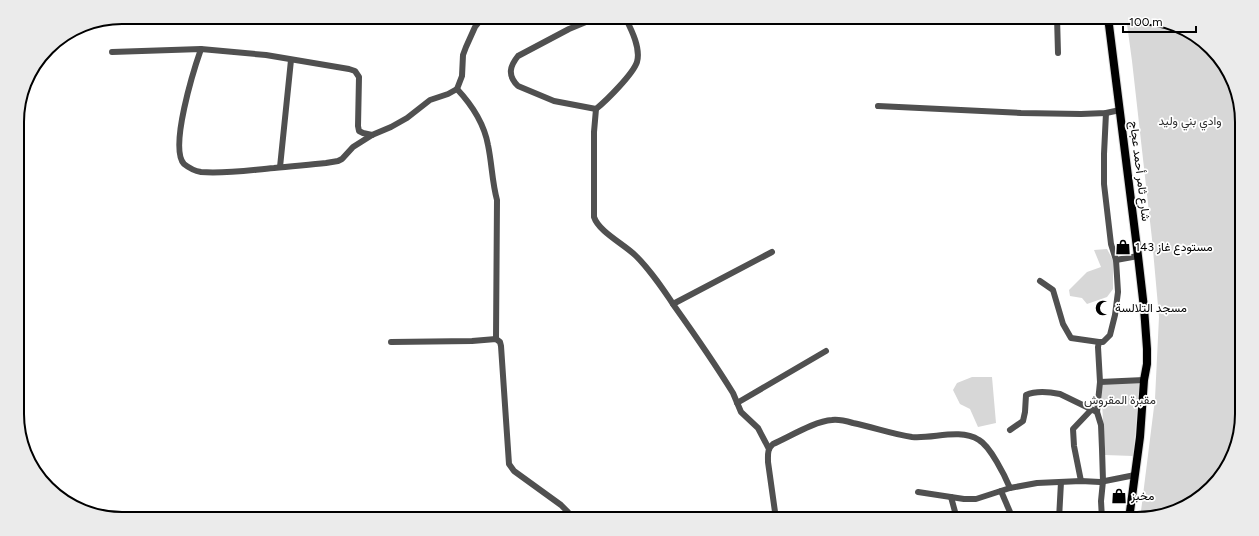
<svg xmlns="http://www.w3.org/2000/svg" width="1259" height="536" font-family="Figtree,Vazirmatn,sans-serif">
<rect width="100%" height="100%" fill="#fff"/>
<g fill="#d7d7d7">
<path d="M1126,17H1137L1177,25L1220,58L1241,108L1242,415L1234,454L1196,501L1144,519H1140L1155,399L1159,317L1152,239L1132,61Z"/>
<path d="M1107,249L1113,260V289L1107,297L1087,304L1082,298L1070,296L1069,290L1087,272L1101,267L1094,250Z"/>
<path d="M972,377H992L996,423L978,427L970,409L960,404L953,390L957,383Z"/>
<path d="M1110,381H1140L1133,456L1105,455L1101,385Z"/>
</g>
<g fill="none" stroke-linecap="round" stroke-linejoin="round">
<defs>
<path id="major" d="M1108,17L1138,256L1144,308L1147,349V364L1144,380L1140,437L1129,519"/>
</defs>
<use href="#major" stroke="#dbdbdb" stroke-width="10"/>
<g stroke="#505050" stroke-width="6">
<path d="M625,17C631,29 641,48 637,62C633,74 607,100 596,109L594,132V217C599,232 624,244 636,256C651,271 663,289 675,307C695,335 715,364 733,393L741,412L758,428L769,449"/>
<path d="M1057,17L1058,53"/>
<path d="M201,49C194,69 169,148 184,164C189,168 195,171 201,172C225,174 250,170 274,168C291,166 308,165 326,163L338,161L342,159L353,147L372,135L391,127L407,118L430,100L448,94L457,89L462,76L463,55L466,47L475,27L483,17"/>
<path d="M112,52L201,49L266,55L349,69L355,71L359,77L358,126L359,131L363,133L372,135"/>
<path d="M457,89C472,105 484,123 488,145C492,164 492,182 497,200L496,339"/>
<path d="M878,106L1021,113L1081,114L1106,113L1120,110"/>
<path d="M596,109L554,101L518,86C507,75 510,66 518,56L569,29L598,17"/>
<path d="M280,167L291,60"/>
<path d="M1116,260L1138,256"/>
<path d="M1040,281L1053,290L1063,324L1071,338L1099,342"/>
<path d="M673,304L772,252"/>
<path d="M391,342L472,341L496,339L500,342L501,346L509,464L514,471L561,505L568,512L570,519"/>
<path d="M1100,382L1144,380"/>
<path d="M737,403L826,351"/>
<path d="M1010,430L1023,421L1025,412L1026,395C1035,391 1050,392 1060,394L1097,412"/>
<path d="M1081,481L1074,446L1073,429L1091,410"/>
<path d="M1001,491L1013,519"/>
<path d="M918,492L964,499H976L1010,488"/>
<path d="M951,497L957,519"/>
<path d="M776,519L768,462C768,455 767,449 773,444C789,437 815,421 832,420C839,419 846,421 853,423C873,427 892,434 912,437C934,439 959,428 979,440C990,446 1005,476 1010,488L1037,483L1081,481L1100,482L1135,475"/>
<path d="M1059,519L1061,482"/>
<path d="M1102,519L1101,501L1103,481L1102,449L1101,425L1097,412L1100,382L1098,347L1099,342H1103L1110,335L1115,315L1118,292L1116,260L1111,244L1104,184V154L1106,113"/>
</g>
<use href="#major" stroke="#000" stroke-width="8"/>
</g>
<defs>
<symbol id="shop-bare" viewBox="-9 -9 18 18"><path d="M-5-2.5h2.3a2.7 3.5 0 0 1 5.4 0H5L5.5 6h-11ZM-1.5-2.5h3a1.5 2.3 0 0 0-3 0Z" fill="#000" stroke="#fff" stroke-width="2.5" paint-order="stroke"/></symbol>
<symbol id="mosque-bare" viewBox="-9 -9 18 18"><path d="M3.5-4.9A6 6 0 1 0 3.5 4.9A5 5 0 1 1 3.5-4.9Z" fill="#000" stroke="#fff" stroke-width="2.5" paint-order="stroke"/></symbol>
</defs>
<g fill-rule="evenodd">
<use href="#shop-bare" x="1112" y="236" width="22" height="22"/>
<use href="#mosque-bare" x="1092" y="297" width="22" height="22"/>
<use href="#shop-bare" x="1108" y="485" width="22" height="22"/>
</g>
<g text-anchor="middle" stroke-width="3.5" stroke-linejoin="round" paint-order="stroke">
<g font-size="12" fill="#2e2e2e" stroke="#fff">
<text x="1190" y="125">وادي بني وليد</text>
<text x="1120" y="404">مقبرة المقروش</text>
</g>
<g font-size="12" fill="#000" stroke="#fff">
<text transform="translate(1140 171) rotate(83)" y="4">شارع ثامر أحمد عجاج</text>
</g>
<g font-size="12" fill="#000" stroke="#fff" text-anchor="start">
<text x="1135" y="251">مستودع غاز 143</text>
<text x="1115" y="312">مسجد التلالسة</text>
<text x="1131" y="500">مخبز</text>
</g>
</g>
<path d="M0 0H1259V536H0ZM122 24H1137A98 98 0 0 1 1235 122V414A98 98 0 0 1 1137 512H122A98 98 0 0 1 24 414V122A98 98 0 0 1 122 24Z" fill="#ebebeb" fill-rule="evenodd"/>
<path fill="none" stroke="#000" stroke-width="2" d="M122 24H1137A98 98 0 0 1 1235 122V414A98 98 0 0 1 1137 512H122A98 98 0 0 1 24 414V122A98 98 0 0 1 122 24Z"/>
<path d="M1123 26v6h73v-6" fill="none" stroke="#000000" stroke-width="2"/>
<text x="1129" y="26" font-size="12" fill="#000000" stroke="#ffffff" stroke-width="3" paint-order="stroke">100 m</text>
</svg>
